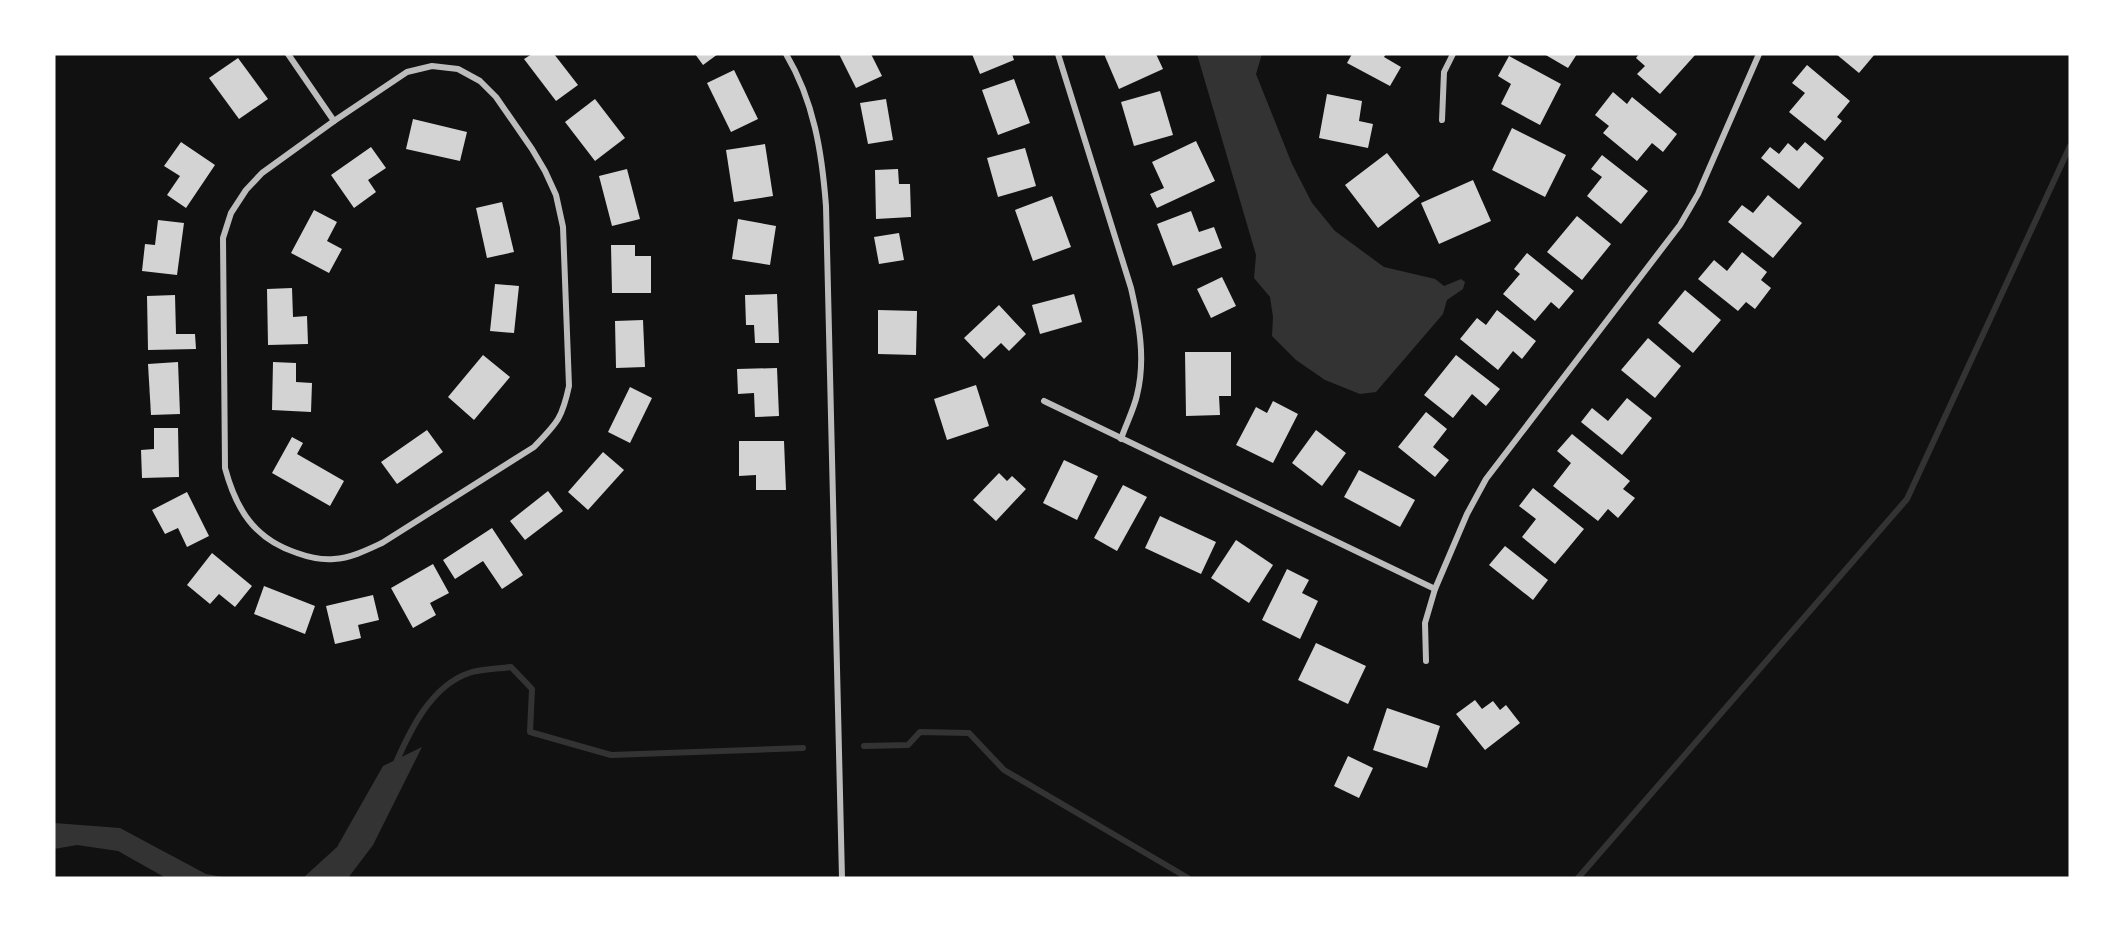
<svg xmlns="http://www.w3.org/2000/svg" width="2124" height="932" font-family="Signika,sans-serif">
<rect width="100%" height="100%" fill="#111"/>
<g fill="#333">
<path d="M1197,54H1262L1256,74L1292,164L1312,203L1335,231L1384,267L1435,279L1444,286L1461,279L1465,282L1463,289L1447,300L1443,314L1376,392L1360,394L1325,380L1296,360L1272,336L1273,317L1270,297L1254,278L1256,255Z"/>
<path d="M422,747L373,845L348,878H303L337,847L383,766Z"/>
<path d="M54,823L120,828L206,874L229,878H166L118,851L77,845L54,849Z"/>
</g>
<g fill="none" stroke-linecap="round" stroke-linejoin="round">
<g stroke="#333" stroke-width="6">
<path d="M864,746L908,745L920,732L969,733L1004,770L1188,878"/>
<path d="M395,765C410,730 431,686 469,673C481,669 498,669 511,667L532,689L530,732L611,755L803,748"/>
<path d="M1578,878L1907,499L2070,146"/>
</g>
</g>
<g fill="#d3d3d3">
<path d="M532,54H554L578,85L556,101L524,59Z"/>
<path d="M695,54H718L703,65Z"/>
<path d="M839,54H871L882,76L856,88Z"/>
<path d="M972,54H1012L1014,60L980,74Z"/>
<path d="M1104,54H1156L1163,69L1119,89Z"/>
<path d="M1352,54H1386L1384,57L1401,67L1390,86L1347,63Z"/>
<path d="M1544,54H1577L1568,68Z"/>
<path d="M1639,54H1696L1660,94L1637,74L1645,66L1636,58Z"/>
<path d="M1836,54H1875L1859,73Z"/>
<path d="M1509,56L1561,84L1540,125L1501,104L1511,84L1498,76Z"/>
<path d="M238,58L268,99L239,119L209,78Z"/>
<path d="M1807,65L1850,101L1837,117L1842,121L1825,141L1789,112L1805,93L1792,83Z"/>
<path d="M734,70L758,119L731,132L707,83Z"/>
<path d="M1014,79L1030,123L998,135L982,90Z"/>
<path d="M1160,91L1173,135L1134,146L1121,102Z"/>
<path d="M1613,92L1627,104L1632,97L1677,134L1663,152L1652,143L1637,161L1603,133L1609,126L1595,115Z"/>
<path d="M1327,94L1362,101L1359,121L1373,124L1368,148L1319,138Z"/>
<path d="M595,99L625,138L595,161L565,122Z"/>
<path d="M886,99L893,140L868,144L860,103Z"/>
<path d="M413,119L467,132L460,161L406,149Z"/>
<path d="M1512,128L1566,155L1545,197L1492,170Z"/>
<path d="M1196,141L1215,181L1157,208L1150,194L1164,188L1152,162Z"/>
<path d="M181,142L215,165L186,208L167,195L180,176L164,166Z"/>
<path d="M1805,142L1824,158L1799,189L1761,158L1770,147L1779,154L1788,143L1797,151Z"/>
<path d="M765,144L773,196L734,202L726,150Z"/>
<path d="M371,147L386,168L368,180L376,192L354,208L331,175Z"/>
<path d="M1025,148L1036,186L998,197L987,158Z"/>
<path d="M1387,153L1420,196L1378,228L1345,185Z"/>
<path d="M1602,155L1648,191L1621,224L1587,196L1602,177L1591,169Z"/>
<path d="M627,169L640,219L612,226L599,176Z"/>
<path d="M898,169L899,184H910L911,217L876,219L875,170Z"/>
<path d="M1473,180L1491,221L1439,244L1421,203Z"/>
<path d="M1768,195L1802,223L1773,258L1728,222L1742,205L1753,213Z"/>
<path d="M1052,196L1071,247L1033,261L1015,210Z"/>
<path d="M502,202L514,252L487,258L476,208Z"/>
<path d="M314,210L337,222L327,241L342,249L329,273L291,253Z"/>
<path d="M1191,211L1199,232L1214,227L1222,248L1173,266L1157,224Z"/>
<path d="M1577,216L1611,244L1582,280L1547,252Z"/>
<path d="M738,219L776,226L770,265L732,259Z"/>
<path d="M158,220L184,223L177,275L142,271L145,244L155,245Z"/>
<path d="M899,233L904,260L879,264L874,237Z"/>
<path d="M611,245H635V256H651V293H612Z"/>
<path d="M1742,252L1767,272L1761,280L1771,288L1755,309L1746,302L1738,311L1698,279L1714,260L1727,271Z"/>
<path d="M1527,253L1574,291L1559,309L1551,302L1535,321L1503,294L1520,274L1514,269Z"/>
<path d="M1222,277L1236,306L1211,318L1197,289Z"/>
<path d="M495,284L519,286L514,333L490,331Z"/>
<path d="M292,288L293,317L307,316L308,344L268,345L267,289Z"/>
<path d="M1685,290L1721,320L1693,353L1658,323Z"/>
<path d="M777,294L779,343H755L754,325H746L745,295Z"/>
<path d="M1074,294L1082,322L1040,334L1032,305Z"/>
<path d="M175,295L176,334H195L196,349L148,350L147,296Z"/>
<path d="M999,305L1026,334L1009,351L1001,343L984,359L964,338Z"/>
<path d="M878,310L917,311L916,355L878,354Z"/>
<path d="M1497,310L1536,341L1522,359L1513,351L1498,370L1460,339L1477,318L1486,325Z"/>
<path d="M643,320L645,367L616,368L615,321Z"/>
<path d="M1648,338L1681,366L1655,398L1621,370Z"/>
<path d="M1185,352H1231V396H1219L1220,415L1186,416Z"/>
<path d="M483,355L510,377L474,420L448,397Z"/>
<path d="M1456,355L1500,389L1486,406L1472,394L1453,418L1424,395Z"/>
<path d="M178,362L180,414L151,415L148,364Z"/>
<path d="M273,362L296,363V382L312,383L311,412L272,410Z"/>
<path d="M777,368L779,416L755,417L754,393L738,394L737,369Z"/>
<path d="M976,385L989,426L947,440L934,399Z"/>
<path d="M630,387L652,398L630,443L608,432Z"/>
<path d="M1627,398L1652,418L1622,455L1581,422L1592,408L1608,421Z"/>
<path d="M1273,401L1298,414L1273,463L1236,445L1256,407L1267,413Z"/>
<path d="M1426,412L1447,429L1433,447L1449,460L1435,477L1398,447Z"/>
<path d="M154,428H178L179,477L142,478L141,450L154,449Z"/>
<path d="M427,430L443,452L397,484L381,462Z"/>
<path d="M1316,430L1346,453L1322,486L1292,463Z"/>
<path d="M1572,434L1630,481L1623,489L1635,498L1618,518L1608,509L1598,521L1553,486L1571,463L1557,451Z"/>
<path d="M292,437L303,443L297,454L344,481L330,506L272,473Z"/>
<path d="M739,441H784L786,490H756V475L739,476Z"/>
<path d="M603,452L624,470L588,510L568,492Z"/>
<path d="M1064,460L1098,476L1077,520L1043,503Z"/>
<path d="M1359,470L1415,500L1400,527L1344,497Z"/>
<path d="M999,473L1007,481L1012,476L1026,489L996,521L973,500Z"/>
<path d="M1123,485L1147,497L1117,551L1094,538Z"/>
<path d="M1533,488L1584,529L1555,564L1522,537L1536,519L1519,506Z"/>
<path d="M548,491L563,511L525,540L510,521Z"/>
<path d="M187,492L209,536L187,547L178,528L165,534L152,510Z"/>
<path d="M1160,516L1216,542L1201,574L1145,548Z"/>
<path d="M492,528L523,575L502,589L483,561L455,579L443,560Z"/>
<path d="M1236,540L1273,565L1249,603L1211,578Z"/>
<path d="M1505,546L1548,580L1533,600L1489,565Z"/>
<path d="M212,553L252,586L235,607L219,594L210,604L187,585Z"/>
<path d="M433,564L449,593L430,603L436,615L413,628L391,588Z"/>
<path d="M1287,569L1309,580L1302,593L1318,601L1300,639L1262,620Z"/>
<path d="M264,586L315,606L305,634L254,614Z"/>
<path d="M373,595L379,620L358,625L361,638L335,644L326,606Z"/>
<path d="M1316,643L1366,666L1348,704L1298,680Z"/>
<path d="M1475,700L1482,709L1493,701L1500,710L1506,705L1520,723L1485,750L1456,714Z"/>
<path d="M1387,708L1440,726L1427,768L1373,750Z"/>
<path d="M1348,756L1373,768L1359,798L1334,786Z"/>
</g>
<g fill="none" stroke-linecap="round" stroke-linejoin="round">
<g stroke="#bcbcbc" stroke-width="6">
<path d="M288,54L334,121"/>
<path d="M786,54C814,101 822,153 826,206L842,878"/>
<path d="M1058,54L1131,288C1139,323 1146,359 1137,395C1134,409 1126,424 1121,439"/>
<path d="M432,66L458,69L480,81L496,97L532,149L545,171L556,195L563,227L569,386C562,419 557,423 534,447L382,543C367,550 351,558 334,559C322,560 308,557 297,553C254,539 236,509 225,468L223,238L231,213L246,190L262,173L334,121L407,72Z"/>
<path d="M1442,120L1444,72L1453,54"/>
<path d="M1044,401L1435,589"/>
<path d="M1426,661L1425,623L1435,589L1467,514L1486,479L1680,225L1698,194L1759,54"/>
</g>
</g>
<rect width="2124" height="932" fill="none" stroke="#ffffff" stroke-width="111"/>
</svg>
